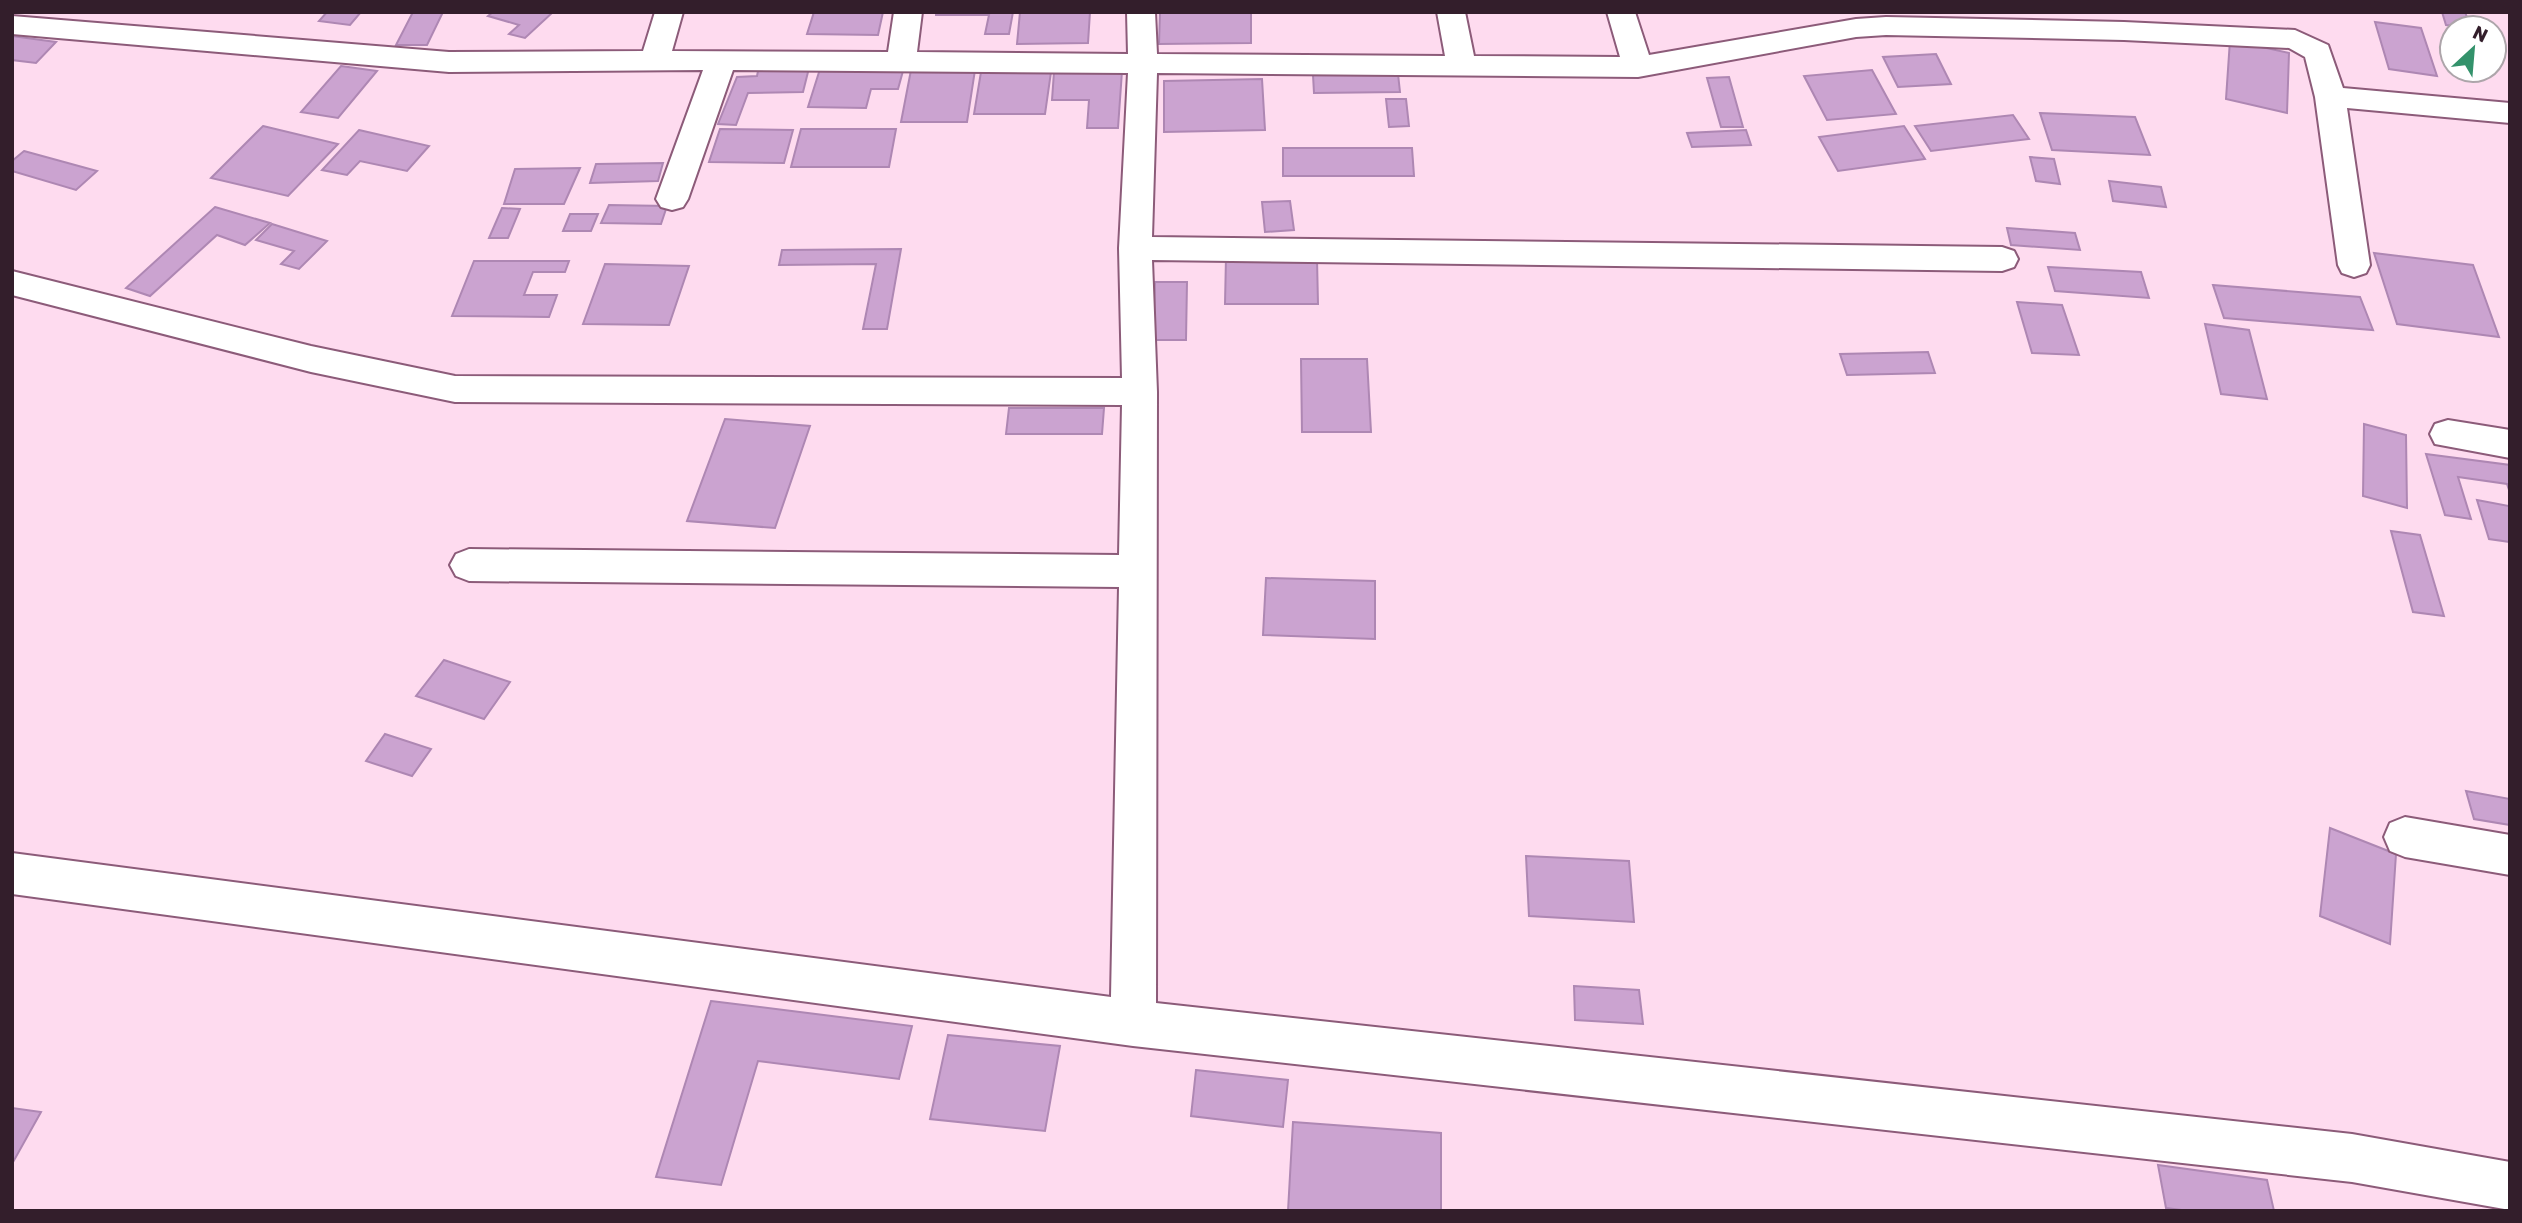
<svg xmlns="http://www.w3.org/2000/svg" width="2522" height="1223" font-family="Rubik,sans-serif">
<rect width="100%" height="100%" fill="#fedbef"/>
<g fill="#cba3d0" stroke="#ae87b3" stroke-width="2">
<path d="M327,12H361L350,25L319,21Z"/>
<path d="M413,12H443L427,45H396Z"/>
<path d="M493,12H553L525,38L509,34L519,25L488,16Z"/>
<path d="M814,12H883L878,35L807,34Z"/>
<path d="M936,12H1013L1009,34H985L989,15H936Z"/>
<path d="M1020,12H1090L1088,43L1017,44Z"/>
<path d="M1160,12H1251V43L1159,44Z"/>
<path d="M2442,12H2465L2471,28L2446,25Z"/>
<path d="M2375,22L2421,28L2437,76L2389,69Z"/>
<path d="M12,36L56,42L36,63L12,60Z"/>
<path d="M2230,40L2289,53L2287,113L2226,99Z"/>
<path d="M1936,54L1951,84L1898,87L1883,57Z"/>
<path d="M341,66L377,71L338,118L301,112Z"/>
<path d="M809,68L803,92L748,93L736,125L718,124L737,77L757,76L758,71Z"/>
<path d="M820,69L903,71L898,89H871L866,108L808,107Z"/>
<path d="M911,70H975L967,122H901Z"/>
<path d="M1872,70L1896,114L1827,120L1804,76Z"/>
<path d="M1122,71L1118,128H1087L1089,100H1052L1054,72Z"/>
<path d="M981,72H1051L1045,114H974Z"/>
<path d="M1398,74L1400,92L1314,93L1313,75Z"/>
<path d="M1729,77L1743,127H1721L1707,78Z"/>
<path d="M1262,79L1265,130L1164,132V81Z"/>
<path d="M1386,99H1406L1409,126L1389,127Z"/>
<path d="M2040,113L2135,117L2150,155L2052,150Z"/>
<path d="M2013,115L2029,139L1931,151L1915,126Z"/>
<path d="M263,126L338,144L288,196L211,178Z"/>
<path d="M1904,126L1925,159L1838,171L1819,137Z"/>
<path d="M720,129L793,130L784,163L709,162Z"/>
<path d="M801,129H896L889,167H791Z"/>
<path d="M359,130L429,146L407,171L360,161L347,175L322,170Z"/>
<path d="M1746,130L1751,145L1692,147L1687,133Z"/>
<path d="M1283,148H1412L1414,176H1283Z"/>
<path d="M24,151L97,171L76,190L12,171V161Z"/>
<path d="M2030,157L2054,159L2060,184L2036,181Z"/>
<path d="M663,163L658,181L590,183L596,164Z"/>
<path d="M580,168L564,204H504L515,169Z"/>
<path d="M2109,181L2161,187L2166,207L2113,201Z"/>
<path d="M1290,201L1294,230L1265,232L1262,202Z"/>
<path d="M609,205L667,206L661,224L601,223Z"/>
<path d="M215,207L270,223L245,245L217,235L150,296L126,288Z"/>
<path d="M502,208L520,209L508,238H489Z"/>
<path d="M570,214H598L591,231H563Z"/>
<path d="M272,224L327,241L299,269L281,264L294,251L256,240Z"/>
<path d="M2007,228L2075,233L2080,250L2011,245Z"/>
<path d="M901,249L887,329H863L876,264L779,265L782,250Z"/>
<path d="M2374,253L2473,265L2499,337L2397,324Z"/>
<path d="M1226,257L1317,259L1318,304H1225Z"/>
<path d="M474,261H569L565,272H533L524,295H557L549,317L452,316Z"/>
<path d="M605,264L689,266L669,325L583,324Z"/>
<path d="M2048,267L2141,272L2149,298L2055,291Z"/>
<path d="M1155,282H1187L1186,340H1153Z"/>
<path d="M2213,285L2360,297L2373,330L2224,318Z"/>
<path d="M2017,302L2062,305L2079,355L2032,353Z"/>
<path d="M2205,324L2249,330L2267,399L2221,394Z"/>
<path d="M1928,352L1935,373L1847,375L1840,354Z"/>
<path d="M1301,359H1367L1371,432H1302Z"/>
<path d="M1009,408H1104L1102,434H1006Z"/>
<path d="M725,419L810,426L775,528L687,521Z"/>
<path d="M2364,424L2406,435L2407,508L2363,496Z"/>
<path d="M2426,454L2510,465V493L2507,484L2458,477L2471,519L2445,515Z"/>
<path d="M2477,500L2509,506L2510,542L2489,539Z"/>
<path d="M2391,531L2420,535L2444,616L2413,612Z"/>
<path d="M1266,578L1375,581V639L1263,635Z"/>
<path d="M444,660L510,682L484,719L416,696Z"/>
<path d="M385,734L431,749L412,776L366,761Z"/>
<path d="M2466,791L2510,799V825L2474,819Z"/>
<path d="M2330,828L2396,854L2390,944L2320,916Z"/>
<path d="M1526,856L1629,861L1634,922L1529,916Z"/>
<path d="M1574,986L1639,990L1643,1024L1575,1020Z"/>
<path d="M711,1001L912,1026L899,1079L758,1061L721,1185L656,1177Z"/>
<path d="M948,1035L1060,1046L1045,1131L930,1119Z"/>
<path d="M1196,1070L1288,1080L1283,1127L1191,1116Z"/>
<path d="M12,1108L41,1112L12,1164Z"/>
<path d="M1293,1122L1441,1133V1211H1288Z"/>
<path d="M2158,1165L2267,1180L2274,1211H2189L2166,1208Z"/>
</g>
<g fill="none" stroke-linecap="round" stroke-linejoin="round">
<defs>
<g id="street">
<path d="M655,12H683L672,51L888,52L894,12H922L917,52L1128,54L1127,12H1155L1157,54L1445,56L1437,12H1465L1474,56L1620,57L1607,12H1635L1649,55L1856,19L1886,17L2124,22L2295,30L2328,45L2343,88L2510,103V123L2347,108L2370,265L2366,273L2354,277L2342,273L2338,265L2315,97L2305,57L2289,48L2124,40L1886,35L1856,37L1638,77L1157,73L1152,237L2002,247L2014,251L2018,259L2014,267L2002,271L1152,260L1157,392L1156,1003L2352,1134L2510,1162V1210L2352,1182L1133,1046L12,894V853L1111,997L1119,587L469,581L456,576L450,565L456,554L469,549L1119,555L1122,405L455,402L311,372L12,295V271L311,346L455,376L1122,378L1119,248L1128,73L733,70L688,199L683,207L672,210L661,207L656,199L703,70L449,72L12,34V16L449,52L643,51Z"/>
<path d="M2448,420L2510,430V458L2435,444L2430,434L2435,424Z"/>
<path d="M2405,817L2510,835V875L2405,857L2390,851L2384,837L2390,823Z"/>
</g>
</defs>
<use href="#street" stroke="#8c5b79" stroke-width="4"/>
<use href="#street" fill="#fff" fill-rule="evenodd"/>
</g>
<rect width="2522" height="1223" fill="none" stroke="#331e2b" stroke-width="28"/>
<g transform="translate(2473 49) rotate(26)"><circle r="33" fill="#ffffff" stroke="#ada5aa" stroke-width="2"/>
<path d="M0-5L12 26L0 18L-12 26Z" fill="#33926b"/>
<text y="-10" font-size="19" font-weight="bold" text-anchor="middle" fill="#331e2b">N</text>
</g>
</svg>
